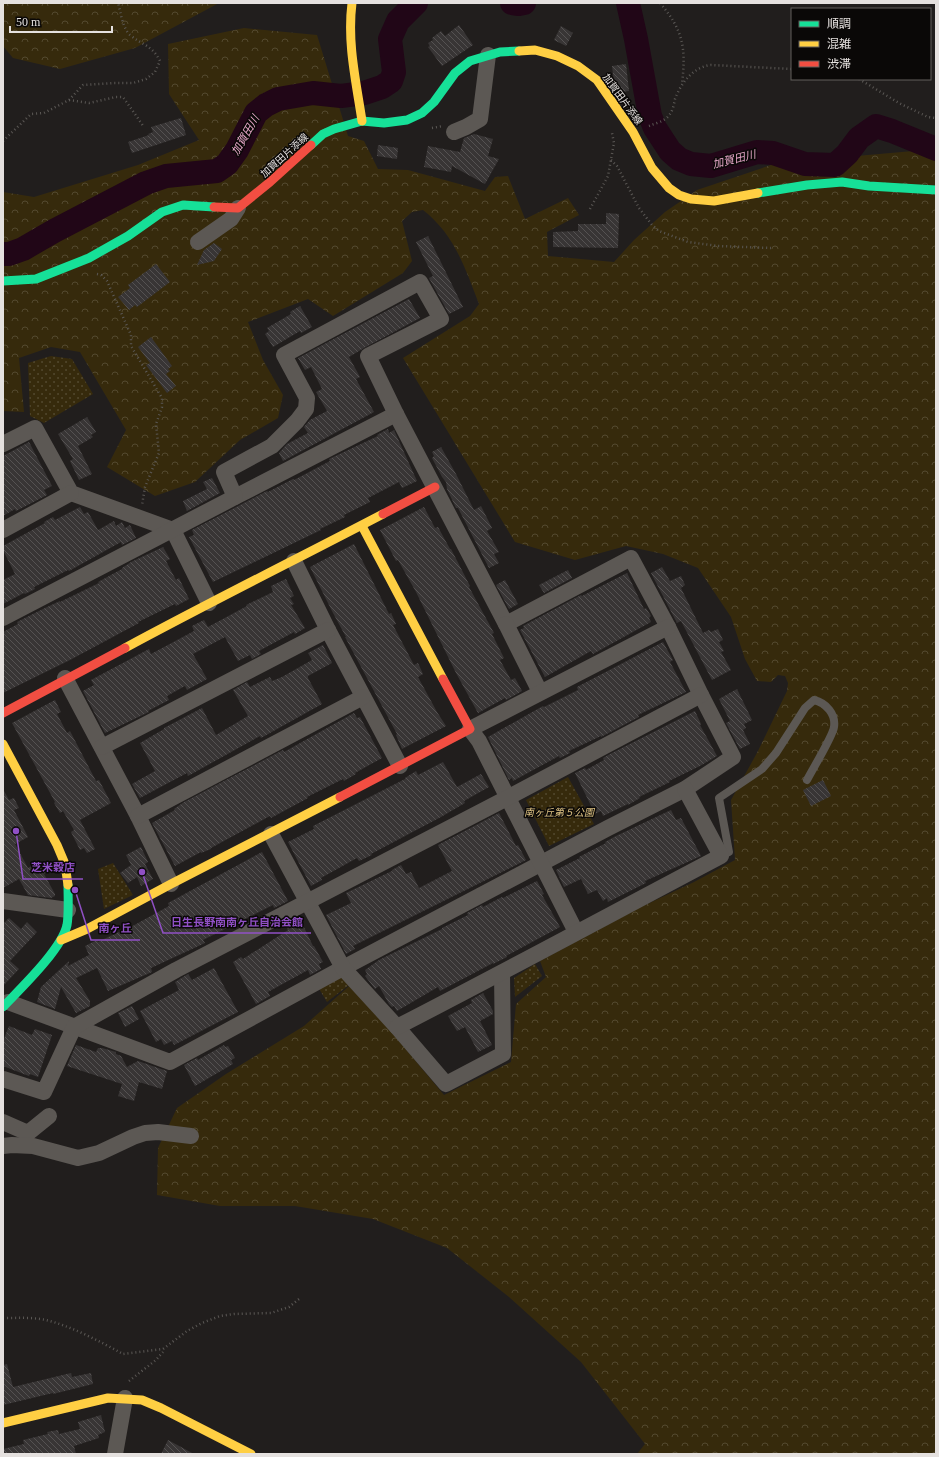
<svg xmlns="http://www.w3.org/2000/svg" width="939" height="1457" font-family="'Times New Roman','Noto Sans JP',serif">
<defs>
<pattern id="forest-crowns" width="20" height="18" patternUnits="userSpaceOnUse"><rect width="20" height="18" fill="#362a0c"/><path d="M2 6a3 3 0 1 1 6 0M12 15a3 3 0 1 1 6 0" fill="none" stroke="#53492f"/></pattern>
<pattern id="park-dots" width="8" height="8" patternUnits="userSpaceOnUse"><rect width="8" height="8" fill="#362a0c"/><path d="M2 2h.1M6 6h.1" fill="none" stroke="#53492f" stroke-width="1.8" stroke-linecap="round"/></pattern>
<pattern id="building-back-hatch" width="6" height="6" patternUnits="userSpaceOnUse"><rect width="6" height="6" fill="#383535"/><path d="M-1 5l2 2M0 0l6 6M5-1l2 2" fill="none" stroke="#555252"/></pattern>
</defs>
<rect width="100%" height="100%" fill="#211e1d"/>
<g fill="url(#forest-crowns)">
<path d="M3,3H232H219L135,48L60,69L13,58L3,46Z"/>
<path d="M244,28L317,35L348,136L364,141L378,169L408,170L485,191L495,177L508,176L525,219L568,198L579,215L547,232L548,256L614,262L634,240L665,212L697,190L777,163L936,149V1454H637L645,1444L581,1362L509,1297L447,1248L373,1219L295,1206H220L157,1195L158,1148L177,1108L226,1074L304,1026L349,986L388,1028L444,1095L511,1062L516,1004L546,977L540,961L639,908L694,882L735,860L731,800L758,751L787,691L788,683L785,676L778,675L771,682L757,681L745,659L731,617L698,568L663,554L626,546L575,560L515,542L403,358L470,316L479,304C465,268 455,235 423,210L412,212L402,221L412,261L403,273L333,316L308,299L248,322L263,360L283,395L278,418L240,440L195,482L155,496L107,467L126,430L80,352L51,347L19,358L24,412L3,411V192L34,197L138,165L199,140L169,94L168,44Z"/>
</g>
<g fill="url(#park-dots)">
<path d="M51,356L72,359L93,394L44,423L30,416L28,363Z"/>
<path d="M568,777L594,824L549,846L526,800Z"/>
<path d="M113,863L133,895L104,909L98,869Z"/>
<path d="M535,964L542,976L515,997L514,978Z"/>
<path d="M341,975L349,985L327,1002L318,987Z"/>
</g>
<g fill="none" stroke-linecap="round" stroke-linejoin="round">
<g stroke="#210617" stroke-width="24">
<path d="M512,3L519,4L524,3"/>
<path d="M628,3L636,39L650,116L655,128L670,151L679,159L691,164L711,166L757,152L773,153L805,164L835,165L847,154L859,138L876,126L892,131L936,149"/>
<path d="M3,254H9L23,249L54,231L146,183L166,176L217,171L227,164L237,150L256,113L266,105L278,99L313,93L341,96L364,93L382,87L391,81L394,72L390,39L398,21L416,3"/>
</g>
</g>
<g fill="url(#building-back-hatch)">
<path d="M459,25L473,45L442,66L428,47L430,46L428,43L433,40L432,38L441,31L445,36Z"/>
<path d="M561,26L573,33L566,46L554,40Z"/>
<path d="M626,64L629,91L621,92L614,82L612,66Z"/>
<path d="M181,118L186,135L132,153L128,142L149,135L148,134L153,132L151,127Z"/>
<path d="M474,134L493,139L488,156L499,159L485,184L452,166L451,172L424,167L428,146L460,152L464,138Z"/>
<path d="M378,145L398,148L397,159L377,156Z"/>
<path d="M606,213L619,214L618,248L553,247V232L578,231V224H606Z"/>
<path d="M428,236L463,307L449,314L429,278L433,276L416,242Z"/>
<path d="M214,243L222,249L214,261L197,265L204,250Z"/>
<path d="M156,264L170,282L137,307L135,305L129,310L118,297L130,288L128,285Z"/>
<path d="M409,299L420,318L364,348L349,357L360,377L356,379L374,412L283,461L279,453L287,444L308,433L304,427L310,420L327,411L316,392L322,389L311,367L305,370L298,358Z"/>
<path d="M300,306L312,327L301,333L300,331L273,347L265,334L269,331L267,328L291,314L290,312Z"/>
<path d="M151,337L172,366L168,369L170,371L166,374L176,386L167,393L146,365L150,363L138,347Z"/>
<path d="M87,417L96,432L91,435L93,437L78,446L92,474L79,480L70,461L73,459L58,434Z"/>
<path d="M388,429L389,433L394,430L417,481L402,488L399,482L368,498L370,502L344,515L345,517L320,529L321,530L213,582L189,537L194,535L192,530L267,491L268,492L293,479L294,480L330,461L329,459L378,436L377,435Z"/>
<path d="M29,442L52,486L44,490L47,495L16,511L15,509L3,516V456Z"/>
<path d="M441,447L456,474L474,510L481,506L492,528L487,531L499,552L494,554L499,563L489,568L458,508H456L447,489L446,482L442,477L432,458L434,456L432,452Z"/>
<path d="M212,478L220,493L187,511L183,501L207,489L203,482Z"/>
<path d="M80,507L84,514L88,512L98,530L114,521L116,526L122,522L125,528L130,525L136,538L122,545L121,542L69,571L68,570L34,587L35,589L25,594L24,593L3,604V580L15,574L3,550V546L45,523L44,522L53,517L55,520Z"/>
<path d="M424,507L435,528L438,527L450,549H451L470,586L469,587L494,633L492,634L504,658L500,660L511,680L515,678L522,691L506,700L505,698L478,713L456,673L416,592L398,560L396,561L380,530Z"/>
<path d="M354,544L389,614L391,613L396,624L393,625L414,665L418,663L423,674L418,677L437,712L446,726L402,749L396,735L397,734L345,637H346L333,613L310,567Z"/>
<path d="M163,547L170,559L166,561L176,580L179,578L189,599L176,606L175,604L138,622L139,623L70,660L3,693V632L18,624L17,622L45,608L60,601V602L99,583L98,582L122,569V568L131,562Z"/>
<path d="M662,567L670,581L681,576L685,585L681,588L703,633L709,630L711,632L718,629L723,640L719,642L724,651L721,652L731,670L712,680L681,621L677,623L651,573Z"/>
<path d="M568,570L572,578L544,593L539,585Z"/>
<path d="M627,573L644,609L646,608L651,616L649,618L651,622L593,654L591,651L545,677L520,630L524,628L523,626L581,595L582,596Z"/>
<path d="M286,579L294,596L290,598L294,604L291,605L305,628L295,634L294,632L259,651L261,654L252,659L250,655L238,661L225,637L193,654L207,679L187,690L185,686L167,696L169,700L148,711L149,712L105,733L83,691L94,685L91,680L149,649L151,654L194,631L192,626L204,620L208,627L247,606L246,605L273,592L271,586Z"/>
<path d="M505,580L518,604L509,609L496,585Z"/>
<path d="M663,642L673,660L670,662L686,692L638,715L639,717L601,737V736L569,751L570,753L560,758L559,756L513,781L512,778L509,780L488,737L543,706L544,707L578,690L577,687Z"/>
<path d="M323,645L332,663L308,676V678L322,704L261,738L260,736L188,776L187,773L140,798L132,784L155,771L140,743L164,729V728L202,708L216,735L248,716L233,690L247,682L250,687L270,677L272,681L282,677L312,660L308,653Z"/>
<path d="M737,689L752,720L744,724L746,728L743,730L750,744L740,749L726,723L730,721L719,699Z"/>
<path d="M55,700L61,712L57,714L67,733L70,731L96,781L99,780L111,803L80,820L95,849L87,853L84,848L80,850L71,832L74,830L63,811L60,813L54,803L55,802L12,723Z"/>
<path d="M695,711L701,724L700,725L717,756L700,766L669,781L670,782L639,797L640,798L628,805V804L603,816L601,811L595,814L575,773L585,768L586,770L604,760L603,758L610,754Z"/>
<path d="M354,713L357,718L360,717L382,758L355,773L356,774L344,781L343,779L307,797L308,798L271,818L270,816L211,848V849L201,853V852L175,866L152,823L175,810L174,809L184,802L283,750L284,752Z"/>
<path d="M443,762L457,787L481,774L489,787L464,801L465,803L441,817L371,854L372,855L359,861L357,858L321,878L322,880L311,886L288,842L314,829L313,826L405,779V778L416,771L418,775Z"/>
<path d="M823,780L831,796L811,806L803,790Z"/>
<path d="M3,789L9,800L14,798L19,808L14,810L28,837L15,844L28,868L40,861L47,872L44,874L55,894V896L51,898L28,895L19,879L3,888Z"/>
<path d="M671,810L676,820L681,818L701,856L645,881L646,883L608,902L607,898L603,901L597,890L588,894L581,879L564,887L556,870L580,858L579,857L606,843L605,842L616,836Z"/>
<path d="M499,813L516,846L518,845L526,860L353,946L355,949L346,954L326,915L351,903L346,893L392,871V870L401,865L406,874L411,872L419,888L452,871L438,845Z"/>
<path d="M141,847L148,862L145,864L153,879L141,886L137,877L128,883L120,873L131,865L126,855Z"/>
<path d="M262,852L288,901L274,908L273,905L203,940L205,943L151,968L152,972L108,991L97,968L76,978L90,1001V1006L76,1013L61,987L55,1009L37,1002L41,987L69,961L68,966L89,955L85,946L97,940L98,942L129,927V928L169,906L168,903Z"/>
<path d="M537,881L544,894L542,895L560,927L506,956L507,957L493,964V963L440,991L438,987L397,1011L394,1006L392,1007L389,1004L379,986L375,989L365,976L367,974L365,970L379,960L442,929V928L468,915L467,913L473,910L482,905L483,907L502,897L503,898Z"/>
<path d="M299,917L313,946H314L323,962L319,964L321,969L310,975L308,970L268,992L270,996L256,1004L233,962L241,957L243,959L288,930L285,924Z"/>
<path d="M9,918L21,929L27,922L37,932L10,961L19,969L3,986V924Z"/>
<path d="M214,968L238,1012L174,1045L172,1041L164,1045L161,1039L156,1042L140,1011L179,990L175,982L188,974L192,980Z"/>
<path d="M483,993L493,1011V1014L480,1021L492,1045L478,1052L465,1027L457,1031L448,1016L472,1003L471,1000Z"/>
<path d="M132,1006L139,1019L125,1027L118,1013Z"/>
<path d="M9,1026L32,1035L35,1029L52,1035L38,1077L30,1074L29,1076L3,1066V1041Z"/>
<path d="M76,1045L96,1052L98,1048H102L116,1052V1054L121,1056L127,1067L138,1061L167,1071L162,1089L139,1082L134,1101L118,1096L122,1084L67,1066Z"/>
<path d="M224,1045L225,1047L228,1046L235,1058L231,1060L233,1064L195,1086L184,1065L197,1058L198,1060Z"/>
<path d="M7,1364L13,1387L71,1373L72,1377L91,1373L93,1384L53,1394V1393L3,1405V1365Z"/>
<path d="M101,1415L105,1432L98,1435L99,1438L74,1446L76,1454H3V1449L24,1444L23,1440L48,1434L47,1432L58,1430L59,1434L80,1429L78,1422Z"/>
<path d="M168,1440L194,1454H161Z"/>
</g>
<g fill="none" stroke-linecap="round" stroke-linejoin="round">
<g stroke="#5b5855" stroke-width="2.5" stroke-dasharray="1 3" stroke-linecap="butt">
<path d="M660,3C684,31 686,49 682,84"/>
<path d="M859,79L899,103L928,117L936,118"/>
<path d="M69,100L89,103L116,97H123L144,127"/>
<path d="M649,126C656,123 666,121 670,114C673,110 674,104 675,99C681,83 693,67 711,65L792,69"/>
<path d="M432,128L443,126"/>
<path d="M3,141L31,114L44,113L69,100L83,85L114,83H133L146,79L155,72L160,61C152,45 142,45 130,35C122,27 121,13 118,3"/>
<path d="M611,160L617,166L639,208L652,225L659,231L688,242L718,246L771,248"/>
<path d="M590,209L608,176L614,143L612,133"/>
<path d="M97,274L101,275L107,281L131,335V346L162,398V407L156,424L159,453L145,487L142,505"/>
<path d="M3,1318C18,1318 32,1317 46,1320C71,1326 101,1342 123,1354L163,1349L187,1331L202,1323L220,1316L234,1314L271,1313L289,1307L299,1299"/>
<path d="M129,1381L156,1360L163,1352"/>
</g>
<path stroke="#5c5854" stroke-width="8" d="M721,856L729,852L719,798L762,769L776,753L805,708L814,700C826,703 836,714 834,727C833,736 812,770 807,780"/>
<g stroke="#5c5854" stroke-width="16">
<path d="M454,132L466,127L480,119L488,55"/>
<path d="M198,242L231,219L238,208"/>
<path d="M3,444L35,428L71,493L173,530L209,603"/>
<path d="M235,497L396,414"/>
<path d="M3,530L71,493"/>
<path d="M294,561L328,630L400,766"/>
<path d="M3,618L235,497L224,472L272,446L297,421L306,409L307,398L284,355L420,282L441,319L368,356L396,414L506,624L631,558L668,627L701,695L733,757L685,789L608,828L343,968L170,1062L8,1002"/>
<path d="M506,624L540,692"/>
<path d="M65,678L138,816L171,884"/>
<path d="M102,747L328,630"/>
<path d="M138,816L363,697"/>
<path d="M271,834L343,968L397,1027L446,1084L503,1054L502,973"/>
<path d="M3,901L68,910"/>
<path d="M576,932L479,741L470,729L668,627"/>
<path d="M397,1027C506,971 613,913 721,856L685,789"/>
<path d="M3,1079L44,1092L74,1027L176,970L509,797L701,695"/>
<path d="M3,1122L28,1133L49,1116"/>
<path d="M3,1146L12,1145L33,1146L78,1158L99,1153L133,1137L145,1133L158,1132L191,1136"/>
<path d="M115,1454L125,1398"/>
</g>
<g stroke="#16e098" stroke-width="9">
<path d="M311,145L323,134L334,129L362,121L384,123L407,120L422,113L434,102L455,73L470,61L500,52L519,51"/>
<path d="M758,193L807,185L842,182L869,186L936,190"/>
<path d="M3,281L36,279L89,258L128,236L162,212L183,205L214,207"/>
<path d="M3,1007C21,988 62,949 67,925C69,914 68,897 68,885"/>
</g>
<g stroke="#ffcf43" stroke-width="9">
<path d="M352,3C347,43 356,81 362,121"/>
<path d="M519,51L535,50L557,56L578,66L597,80L633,132L652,168L669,188L679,195L691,199L714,201L758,193"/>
<path d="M362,526L443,679"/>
<path d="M125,648C210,602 297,559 383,514"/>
<path d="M3,744L57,845L65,864L68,885"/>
<path d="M61,940L87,929L171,884L340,797"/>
<path d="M3,1423L108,1398L142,1400L161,1408L251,1454"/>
</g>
<g stroke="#f24e42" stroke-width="9">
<path d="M214,207L238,208L270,182L311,145"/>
<path d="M383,514L435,487"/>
<path d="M3,713L125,648"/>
<path d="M340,797L470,729L443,679"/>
</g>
</g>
<g text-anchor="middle" stroke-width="3" stroke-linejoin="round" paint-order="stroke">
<g font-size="10" fill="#e5e1df" stroke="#0a0807">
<text transform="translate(623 99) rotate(54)" y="4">加賀田片添線</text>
<text transform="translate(284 155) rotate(-42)" y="4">加賀田片添線</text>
</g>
<g font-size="10" font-style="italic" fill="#ddc283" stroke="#0a0807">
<text x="559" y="816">南ヶ丘第５公園</text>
</g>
<g font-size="11" font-style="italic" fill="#eaa9cb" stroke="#0a0807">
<text transform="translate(245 135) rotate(-60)" y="4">加賀田川</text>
<text transform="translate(734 159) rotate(-14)" y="4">加賀田川</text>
</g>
</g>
<path fill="none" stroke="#9050c5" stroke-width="1.5" d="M16 831L23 879H83M142 872L163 933H311M75 890L91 940H140"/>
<g fill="#9050c5" stroke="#0a0807" stroke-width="1.5">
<circle cx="16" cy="831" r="4"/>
<circle cx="142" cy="872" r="4"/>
<circle cx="75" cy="890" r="4"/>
</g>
<g font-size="11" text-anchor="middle" font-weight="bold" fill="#9050c5" stroke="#0a0807" stroke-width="3" stroke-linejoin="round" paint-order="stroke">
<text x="53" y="871">芝米穀店</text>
<text x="237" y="926">日生長野南南ヶ丘自治会館</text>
<text x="115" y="932">南ヶ丘</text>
</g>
<rect width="939" height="1457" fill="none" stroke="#e5e1df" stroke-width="8"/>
<rect x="791" y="8" width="140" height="72" fill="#0a0807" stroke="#625f5d"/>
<rect x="799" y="21" width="20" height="6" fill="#16e098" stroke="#625f5d"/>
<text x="827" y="28" font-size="12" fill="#e5e1df">順調</text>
<rect x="799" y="41" width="20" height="6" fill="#ffcf43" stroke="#625f5d"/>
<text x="827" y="48" font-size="12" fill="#e5e1df">混雑</text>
<rect x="799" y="61" width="20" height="6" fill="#f24e42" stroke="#625f5d"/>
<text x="827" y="68" font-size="12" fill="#e5e1df">渋滞</text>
<path d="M10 26v6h102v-6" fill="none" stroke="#e5e1df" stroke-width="2"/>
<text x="16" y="26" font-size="12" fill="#e5e1df" stroke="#0a0807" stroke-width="3" paint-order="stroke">50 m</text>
</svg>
